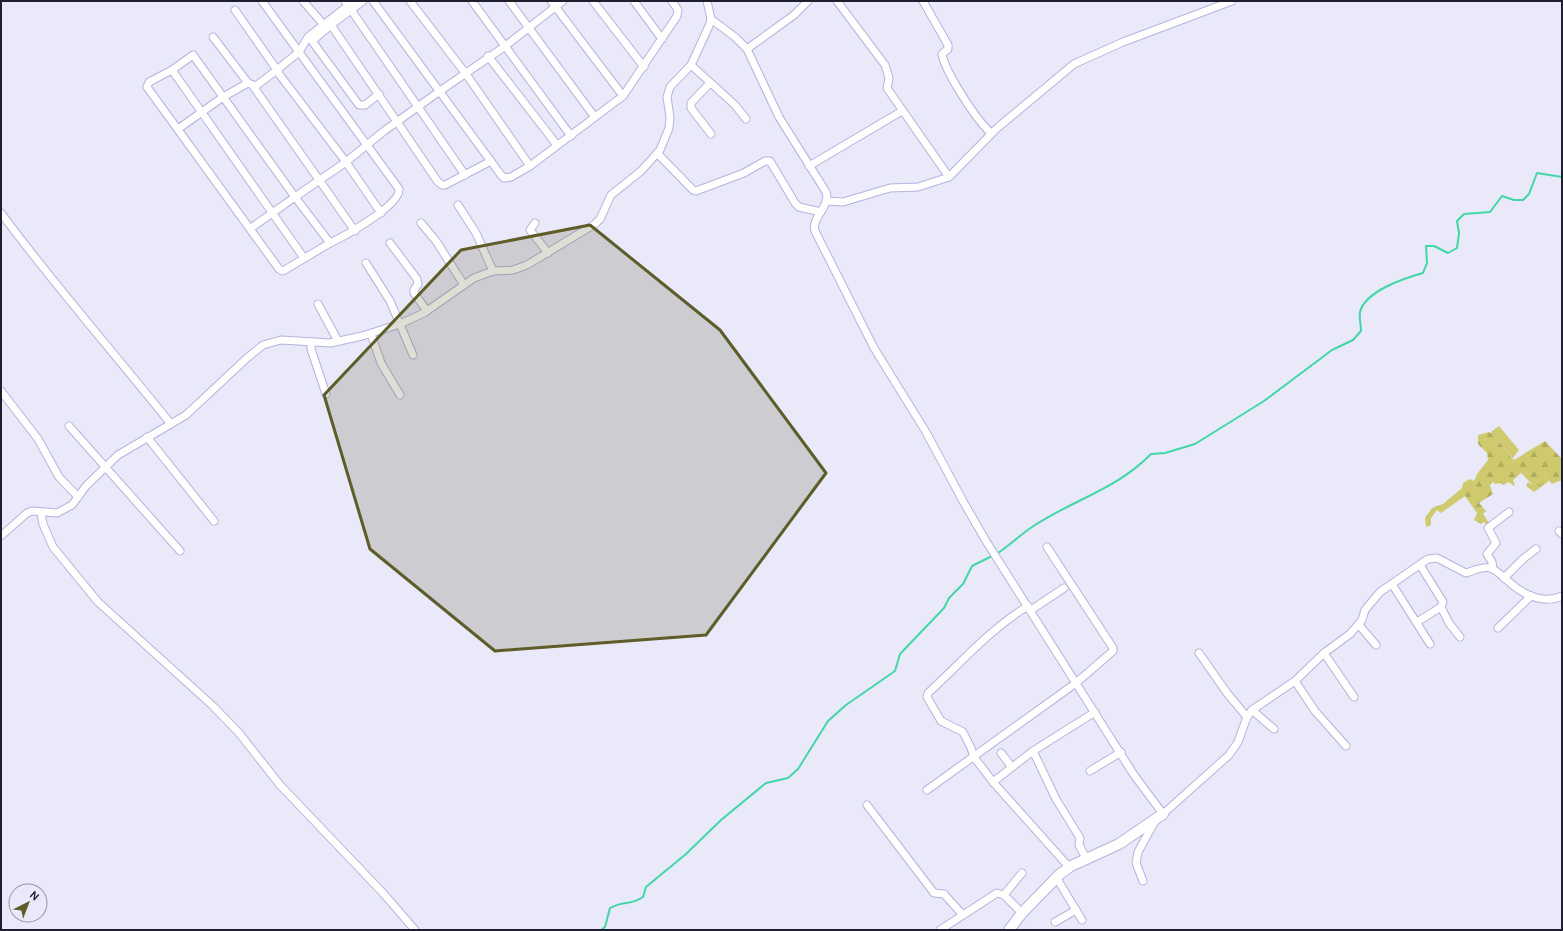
<svg xmlns="http://www.w3.org/2000/svg" width="1563" height="931" font-family="Cabin,sans-serif">
<defs>
<pattern id="forest-firs" width="22" height="20" patternUnits="userSpaceOnUse"><rect width="22" height="20" fill="#ceca6d"/><path d="M5 1l3.5 6h-7zM16 11l3.5 6h-7z" fill="#b0ad5f"/></pattern>
<pattern id="park-tufts" width="24" height="20" patternUnits="userSpaceOnUse"><rect width="24" height="20" fill="#ceca6d"/><path d="M3 7l-1-3M5 7V3M7 7l1-3M15 17l-1-3M17 17v-4M19 17l1-3" fill="none" stroke="#b0ad5f"/></pattern>
</defs>
<rect width="100%" height="100%" fill="#e9e9fa"/>
<path fill="#ceca6d" d="M1499,426L1519,450L1513,458L1491,432Z"/>
<path fill="url(#forest-firs)" d="M1489,432L1493,434L1514,460L1545,441L1562,459V480L1552,484L1544,475L1533,485L1521,473L1513,480L1515,485L1514,486L1509,482L1503,485L1501,483L1495,484L1493,482L1490,485L1493,494L1479,503L1486,511L1483,514L1490,524L1487,525L1484,522L1481,524L1474,520L1477,513L1465,496L1441,513L1437,510L1431,518V525L1426,527L1425,518L1432,508L1443,504L1462,488L1463,483L1470,479L1474,481L1477,474L1488,460L1487,453L1478,444V435Z"/>
<path fill="url(#park-tufts)" d="M1544,475L1549,481L1534,492L1526,486L1528,482L1533,485Z"/>
<g fill="none" stroke-linecap="round" stroke-linejoin="round">
<g stroke="#42d7a5" stroke-width="2">
<path d="M998,553C1010,545 1020,535 1032,527C1072,500 1116,490 1151,454L1165,453L1195,444L1264,401L1332,350L1353,340L1361,331C1361,325 1359,317 1360,312C1365,291 1405,278 1423,273L1427,263L1426,246H1434L1448,253L1457,248L1459,233L1457,221L1464,214L1490,212L1502,196L1514,200H1523L1529,194L1537,173L1562,177"/>
<path d="M601,930L605,927L610,908C624,900 630,906 643,897L646,887L686,854L721,820L766,783L788,778L798,769L828,721L846,705L895,671L900,654L944,608L949,598L963,584L972,566L992,556"/>
</g>
<defs>
<g id="street">
<path d="M262,1L299,52L308,37L354,1"/>
<path d="M303,1L324,25"/>
<path d="M345,1L465,175"/>
<path d="M363,1L331,25L438,182L442,185H445L491,161"/>
<path d="M373,1L501,175L504,178L511,177L530,166L466,74L410,1"/>
<path d="M472,1L571,136"/>
<path d="M509,1L594,116"/>
<path d="M593,1L644,67"/>
<path d="M634,1L662,39"/>
<path d="M837,1L885,65L889,78L887,88L949,177"/>
<path d="M923,1L948,45V49L942,54C945,72 977,121 991,133"/>
<path d="M711,19L735,37L747,49L779,117L826,192C831,206 811,217 815,231L874,348L926,432L964,503L986,541L1134,775L1163,814L1229,755L1238,742L1247,717L1252,710L1295,681L1324,653L1350,634L1362,620L1365,610L1380,592L1428,559L1437,558L1466,573C1473,571 1483,566 1490,568C1497,570 1503,577 1508,581C1522,594 1543,605 1562,596"/>
<path d="M331,25L312,41L359,105H365L379,94"/>
<path d="M213,37L248,83"/>
<path d="M747,49L794,15L808,1"/>
<path d="M488,56L557,145"/>
<path d="M691,65L735,105L746,119"/>
<path d="M172,70L304,258"/>
<path d="M710,83L691,103V108L711,134"/>
<path d="M253,86L355,231"/>
<path d="M623,96L677,16L678,10L672,1"/>
<path d="M178,129L223,97L248,83L256,86L277,70L235,10"/>
<path d="M657,153L693,190L696,191L744,173L765,161H770L795,203L799,207L821,212"/>
<path d="M530,166L623,96L551,1"/>
<path d="M809,166L902,111"/>
<path d="M826,201L843,202L890,188L918,187L949,177L996,129L1074,64L1123,42L1232,1"/>
<path d="M458,205L476,233L493,271"/>
<path d="M1,213C55,286 115,354 171,424"/>
<path d="M381,213L346,162L279,74L278,69L299,52L399,189C401,205 343,237 330,243L295,197L346,162L384,131L440,91L504,47L563,1"/>
<path d="M421,223L436,241L464,285"/>
<path d="M535,223L530,230L548,253"/>
<path d="M251,228L295,197L193,55L172,70L149,82L147,87L279,269L283,271L330,243"/>
<path d="M390,243L417,279L418,284L414,290V293L427,311"/>
<path d="M366,263L390,301L413,355"/>
<path d="M318,304L338,341"/>
<path d="M371,334L381,363L400,395"/>
<path d="M311,342V349L326,394"/>
<path d="M1,391L38,439L59,477L78,497"/>
<path d="M69,426L180,551"/>
<path d="M147,437L214,521"/>
<path d="M41,513L43,524L53,547L98,602L213,706L239,733L280,785L383,893L415,930"/>
<path d="M1559,531L1562,534"/>
<path d="M1,536L27,513L32,511L57,513L72,505L86,486L118,455L186,415L247,358L263,345L281,340L330,343L362,336L400,324L424,313L474,278L493,271L513,270L527,265L595,224L600,219L611,195L641,171L660,150L669,128L670,117L667,97L670,87L691,65L709,26L711,19L707,1"/>
<path d="M1420,565L1443,602L1441,607L1449,623L1460,637"/>
<path d="M1493,569L1492,562L1487,554L1496,543L1488,528L1509,512"/>
<path d="M1504,578L1523,559L1536,549"/>
<path d="M1392,584L1430,644"/>
<path d="M1028,606C990,629 961,663 928,693L927,697L941,721L963,732L971,748L974,757L993,782L1069,867"/>
<path d="M1031,610L1064,588"/>
<path d="M1417,622L1441,607"/>
<path d="M1359,625L1376,645"/>
<path d="M1498,628L1531,596"/>
<path d="M1199,653L1227,693L1247,717"/>
<path d="M1324,653L1354,697"/>
<path d="M1295,681L1315,711L1346,746"/>
<path d="M1252,710L1274,729"/>
<path d="M1033,751L1056,799L1080,838L1079,845L1087,860"/>
<path d="M1001,753L1011,766"/>
<path d="M1090,771L1121,752"/>
<path d="M993,782L1033,751L1095,712"/>
<path d="M927,790L1076,683L1113,651V648L1047,547"/>
<path d="M867,805L934,893L944,894L962,914"/>
<path d="M1056,877L1082,920"/>
<path d="M1143,881L1136,863L1138,852L1155,821"/>
<path d="M1004,895L1022,873"/>
<path d="M1055,922L1076,910"/>
<path d="M940,930L997,893L1004,895L1022,913"/>
</g>
<path id="secondary" d="M1009,930L1022,913L1060,874L1071,866L1119,844L1163,814"/>
</defs>
<use href="#street" stroke="#b4b3dd" stroke-width="9"/>
<use href="#secondary" stroke="#b4b3dd" stroke-width="12"/>
<use href="#street" stroke="#fff" stroke-width="7"/>
<use href="#secondary" stroke="#fff" stroke-width="10"/>
</g>
<path fill="#5e5c28" fill-opacity="0.2" stroke="#5e5c28" stroke-width="3" stroke-linejoin="round" d="M590,225L720,330L826,473L706,635L495,651L370,549L324,395L461,250Z"/>
<rect width="1563" height="931" fill="none" stroke="#1f1e2e" stroke-width="4"/>
<g transform="translate(28 903) rotate(42)"><circle r="19" fill="#e9e9fa" stroke="#9898a8"/>
<path d="M0-3L7 15L0 10L-7 15Z" fill="#5e5c28"/>
<text y="-6" font-size="11" font-weight="bold" text-anchor="middle" fill="#1f1e2e">N</text>
</g>
</svg>
